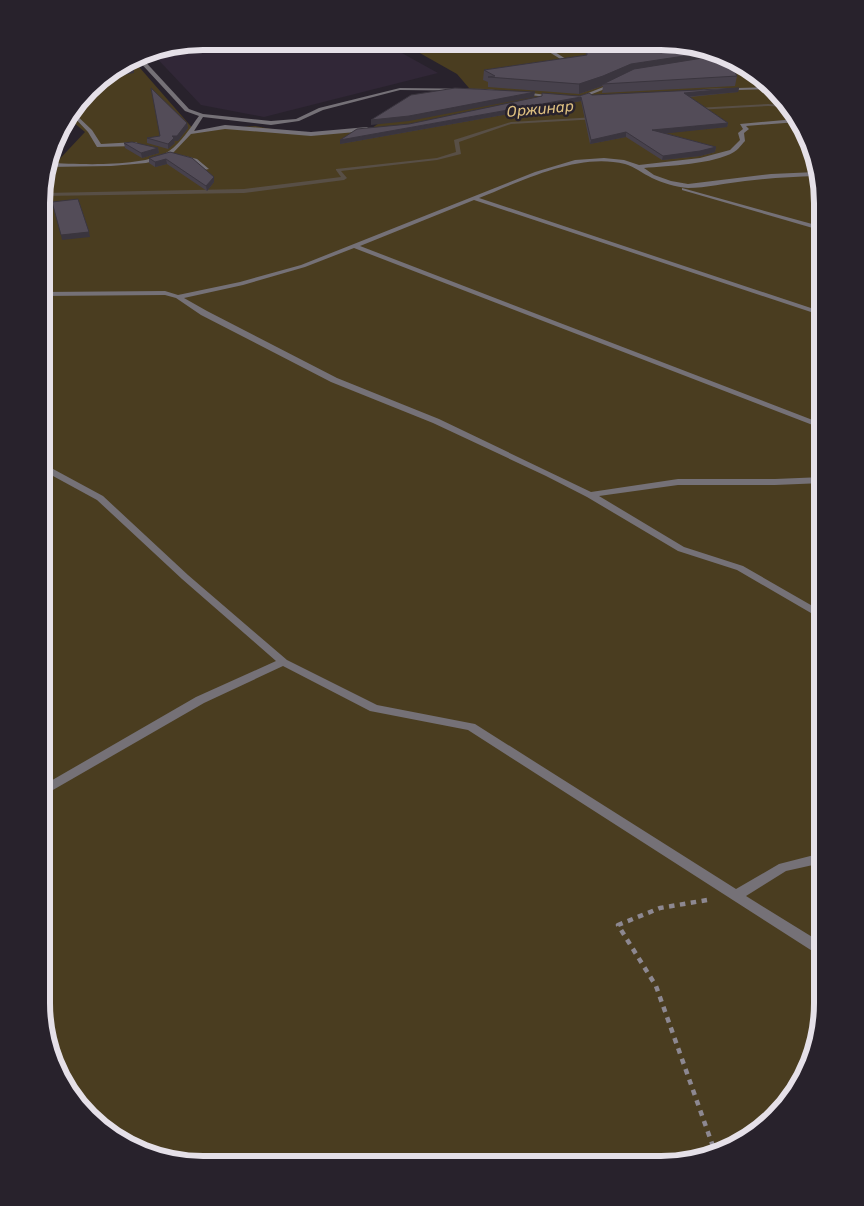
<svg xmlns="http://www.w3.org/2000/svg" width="864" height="1206" font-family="Rubik,sans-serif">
<rect width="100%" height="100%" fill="#28222c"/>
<path fill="#312737" d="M203,41L382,42L438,73L264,117L201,105L150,51Z"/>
<path fill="#4a3d20" d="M412,42L683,43L759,74L806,132L823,203L822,1014L795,1093L732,1148L661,1165L182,1163L105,1132L58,1074L41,1003L43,181L48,166H53L85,132L67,117L97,81L133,60L195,131L255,126L298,134L372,128L415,98L469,88L457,74L402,43Z"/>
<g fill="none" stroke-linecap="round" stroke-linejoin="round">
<g fill="#584f46" fill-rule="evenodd">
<path d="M768,104L784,105L786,107L768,106L696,110L694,109L696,108Z"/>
<path d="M596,117L598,119L511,124L459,142L461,154L437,160L341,171L347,178L344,180L244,193L43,196V193L244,189L341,177L336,170V169L437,158L456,152L454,140L511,122Z"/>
</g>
<path stroke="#8d8891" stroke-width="4.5" stroke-dasharray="5.5 5.5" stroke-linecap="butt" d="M707,900L660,908L618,925L656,986L715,1152"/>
<g fill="#757177" fill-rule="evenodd">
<path d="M533,42H539L566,59L562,60Z"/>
<path d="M140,56L189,109L203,114L271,121L296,119L319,108L400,88L488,89L510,92L508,93L488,91L400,90L323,110L299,121L271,125L203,117L194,131L225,125L311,132L367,127L370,129L367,131L311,136L225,129L191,134L172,154L162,159L146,163L111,166L48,167L49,163C79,164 144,168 169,151C181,143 190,128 199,116L185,111L136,58Z"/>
<path d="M611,84L615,85L582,98L578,97Z"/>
<path d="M769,87L771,89L704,91L702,90L704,89Z"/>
<path d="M523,92L555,96L557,97L555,98L521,94Z"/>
<path d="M72,111L92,130L101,144L136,142L139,144L136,146L97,147L88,132L70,113Z"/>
<path d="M796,119L798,122L746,126L749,129L744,133L745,141C741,145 738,150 734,152C714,164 668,166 644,168L654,175L671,181L688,184L771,174L816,172V176C792,177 769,178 745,181C726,183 706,188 688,188C676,187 662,183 652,178C642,173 635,167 625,164C578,152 522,181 479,198L823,312V316L474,200L360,246L823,424V429L354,248L305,267L243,285L184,298L207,311L337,378L439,419L591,492L678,479H775L823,477V483L775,485H678L599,496L684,547L743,566L823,612V620L737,570L678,551L587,497L546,476L433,423L331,382L201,315L176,298L165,295L42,296V292L165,291L178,295L240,282L301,265L535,172L575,160L604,158L624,160L639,165L700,158L730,150L740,140L738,133L743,129L740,124Z"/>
<path d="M181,155L197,159L209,169L204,170L193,161L179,158V156Z"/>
<path d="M682,188L823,227V231L682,190Z"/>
<path d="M42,463L103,496L188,575L287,660L377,705L475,724L736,889L779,864L822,853V863L786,871L746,896L822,943V955L817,954L468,730L370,711L283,666L204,703L46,794L42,795V786L196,697L276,661L182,579L97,500L42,470Z"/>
</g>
</g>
<g fill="#47414c">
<path d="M396,42H453L406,48Z"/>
<path d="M584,42L683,43L748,70L734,72L737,76L735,86L602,93L603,86L579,94L488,87V82L483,80L484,70L586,55Z"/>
<path d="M739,88L738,92L690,97L728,123L727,127L665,133L716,147L715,152L700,156L662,160L626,137L590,144L581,101L340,144V140L409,124L579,96Z"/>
<path d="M187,123L188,128L178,141H174L175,143L168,149L147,143V138L159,136Z"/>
<path d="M124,143L158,148L159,153L142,158L125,148Z"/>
<path d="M170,152L214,182L207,191L167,164L155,167L149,163V158Z"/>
</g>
<g fill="#3a353e">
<path d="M406,42H453L406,48Z"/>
<path d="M704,53L703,62L603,84L602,86L579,94V84L631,64Z"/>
<path d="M730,63H731L748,70L729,72Z"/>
<path d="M134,68V73L100,79L111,73Z"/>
<path d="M739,88L738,92L683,97L684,93Z"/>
<path d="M535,92L534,97L409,121L371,125V120Z"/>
<path d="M581,97V101L340,144V140Z"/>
<path d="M187,123L188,128L178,141H174L175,143L168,149V144L172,136Z"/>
<path d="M728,123L727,127L652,135V130Z"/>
<path d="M626,132V137L590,144L591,140Z"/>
<path d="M716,147L715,152L700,156L662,160L663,156Z"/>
<path d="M158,148L159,153L142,158L141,153Z"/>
<path d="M166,159L167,164L155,167V162Z"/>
<path d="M214,177V182L207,191L206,186Z"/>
<path d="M89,232L90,237L62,240L61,235Z"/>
</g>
<g fill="#534c58" stroke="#3a353e">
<path d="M586,42L683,43L697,49L704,53L631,64L603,76L579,84L488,77L495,76L484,70L587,55Z"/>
<path d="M715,56L731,63H730L737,76L603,84L634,69Z"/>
<path d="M128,63V64L134,68L111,73Z"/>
<path d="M151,88L187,123L177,136H172L174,138L168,144L147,138L160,136Z"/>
<path d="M455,88L535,92L409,116L371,120L411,95Z"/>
<path d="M739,88L684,93L728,123L652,130L716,147L700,151L663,156L626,132L591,140L581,97L340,140L357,129L409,124L542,96V93L579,96L589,93L592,95Z"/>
<path d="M132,142L158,148L141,153L124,143Z"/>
<path d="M170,152L192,158L214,177L206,186L166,159L155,162L149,158Z"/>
<path d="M78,199L89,232L61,235L52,202Z"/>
</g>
<g text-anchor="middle" stroke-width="5" stroke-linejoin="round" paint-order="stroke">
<g font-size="15" font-style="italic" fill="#ddbf80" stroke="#28222c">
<text transform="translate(540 109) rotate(-5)" y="5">Оржинар</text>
</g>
</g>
<path d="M0 0H864V1206H0ZM203 50H661A153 153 0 0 1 814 203V1003A153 153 0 0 1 661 1156H203A153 153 0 0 1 50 1003V203A153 153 0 0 1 203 50Z" fill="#28222c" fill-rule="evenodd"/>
<path fill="none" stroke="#e5e0e8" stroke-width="6" d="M203 50H661A153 153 0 0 1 814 203V1003A153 153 0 0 1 661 1156H203A153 153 0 0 1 50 1003V203A153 153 0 0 1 203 50Z"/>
</svg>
